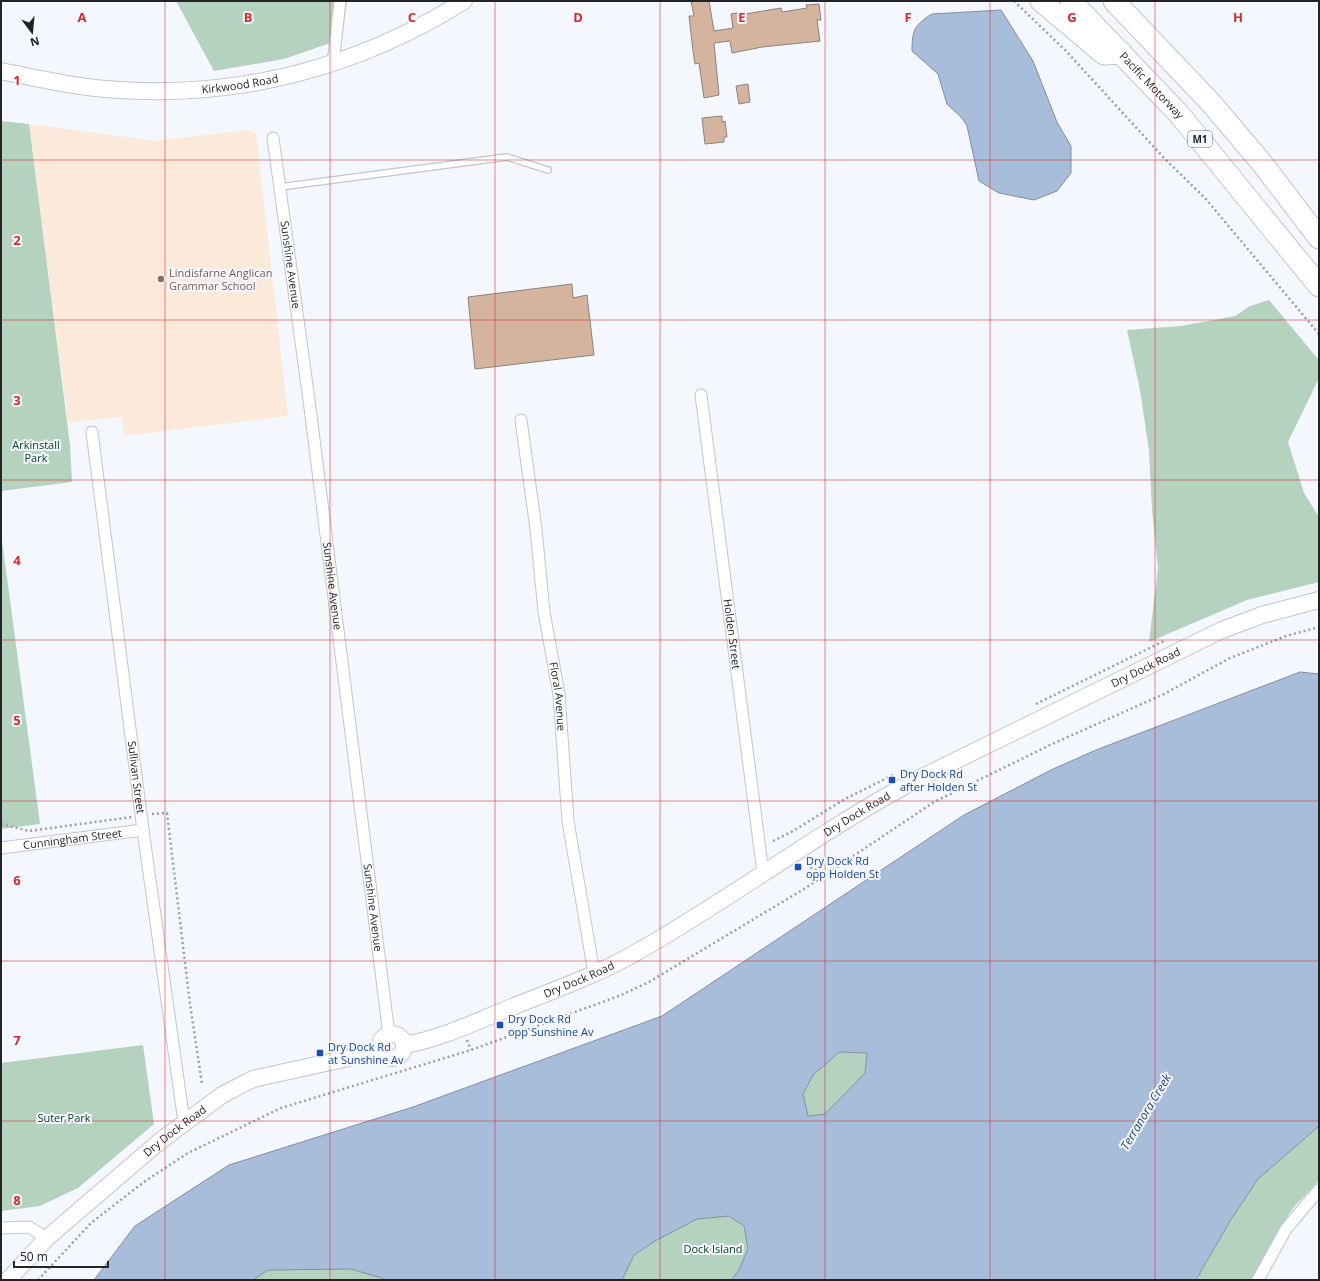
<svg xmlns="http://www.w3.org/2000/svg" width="1320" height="1281" font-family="'Open Sans',sans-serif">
<rect width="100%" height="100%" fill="#f5f7fe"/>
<path fill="#fbead9" d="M29,124L157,141L247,130L256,133L288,416L124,436L122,417L68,422Z"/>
<g fill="#b4d2be">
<path d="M176,1H347L342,39L284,59L214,71Z"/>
<path d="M1,121L29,124L70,445L72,482L1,491Z"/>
<path d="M1269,300L1318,359L1319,378L1288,442L1304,493L1319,517V582L1247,600L1149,642L1158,568L1152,510L1149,450L1140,390L1127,330L1181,326L1235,316L1250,306Z"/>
<path d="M1,533L40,824L1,829Z"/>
<path d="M143,1045L154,1124L78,1188L40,1206L1,1211V1063Z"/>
<path d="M841,1052L867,1053L865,1073L825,1114L808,1116L803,1094L813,1075Z"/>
<path d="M1319,1126V1181L1294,1207L1280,1228L1253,1280H1196L1230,1221L1258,1179Z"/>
<path d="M729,1216L744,1226L748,1249L739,1270L731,1280H622L634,1255L655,1241L697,1219Z"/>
<path d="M351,1269L388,1280H253L268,1270Z"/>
</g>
<g fill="#a8bdd9" stroke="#808fa4" fill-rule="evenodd">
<path d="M1001,10L1033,61L1057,122L1071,146V173L1057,191L1034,200L999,193L979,181L967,126L962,118L947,104L938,74L912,51C912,31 914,25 932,14Z"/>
<path d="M1300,672L1319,674V1126L1258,1179L1230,1221L1196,1280H731L739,1270L748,1249L744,1226L729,1216L697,1219L655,1241L634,1255L622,1280H388L351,1269L268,1270L253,1280H94L135,1226L229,1165L413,1107L662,1016L964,815L1053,769L1096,750ZM840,1052L867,1053L865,1073L825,1114L808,1116L803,1094L813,1075Z"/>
</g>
<g fill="#d4b49f" stroke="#8b827c">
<path d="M691,1H709L714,31L733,28L731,14L744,12L745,14L781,8L782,12L807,8L806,5L819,4L821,20H817L820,41L762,47L732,53L730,41L714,43L719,95L704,98L699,63L695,64L693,51L689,16H694Z"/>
<path d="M748,84L750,102L739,104L736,86Z"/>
<path d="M722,116V122L725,121L727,137H724V142L705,144L702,118Z"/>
<path d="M572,284L573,298L587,295L594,355L475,369L468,297Z"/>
</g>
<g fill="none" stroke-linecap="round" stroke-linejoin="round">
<defs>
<path id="lane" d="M280,187L507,157L548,170"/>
<g id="street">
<path d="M333,64L340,1"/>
<path id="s1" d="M273,138L309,400L389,1035"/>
<path id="s2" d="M701,395L763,873"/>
<path id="s3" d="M521,420L536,529L544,612L559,694L568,821L594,973"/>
<path id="s4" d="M92,432L143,830L184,1122"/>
<path id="s5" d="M1,848L143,830"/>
<path d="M1,1228L29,1227L47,1238"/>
<path d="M1258,1280L1286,1229L1319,1190"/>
</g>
<g id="secondary">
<path id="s6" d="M1,71C40,79 80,88 121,90C242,98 361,66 464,1"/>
<circle cx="392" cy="1046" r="12"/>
<path id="s7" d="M404,1045C441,1039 477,1021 512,1007C554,990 597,975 637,952C731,899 817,833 912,782L1222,630L1262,615L1319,600"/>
<path id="s8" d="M8,1280L47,1238L159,1142L222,1095L253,1079L380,1051"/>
</g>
<g id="highway">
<path d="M1041,1L1104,54L1122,53"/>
<path id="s9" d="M1071,1L1179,114L1319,286"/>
<path d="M1114,1L1211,103L1261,162L1319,238"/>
</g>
</defs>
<use href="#lane" stroke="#c2c5cf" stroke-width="8"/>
<use href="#street" stroke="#c2c5cf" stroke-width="13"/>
<use href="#secondary" stroke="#c2c5cf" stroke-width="18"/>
<use href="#highway" stroke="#c2c5cf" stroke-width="23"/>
<g stroke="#9c9ea3" stroke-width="2.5" stroke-dasharray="2 3" stroke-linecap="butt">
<path d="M1014,1L1067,52L1164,158L1205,198L1319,334"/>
<path d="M1036,704L1166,640"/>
<path d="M152,814L167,813L190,1004L202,1084"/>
<path d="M1,824L29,831L132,817"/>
<path d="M773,841L793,831L845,799L893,775"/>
<path d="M806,865L825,875"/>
<path d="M467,1040L471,1050"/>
<path d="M38,1280L91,1223L144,1182L188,1153L281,1108L471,1050L619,996L649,982L804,889L934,802L1050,745L1164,694L1230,658L1286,636L1319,627"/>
</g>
<use href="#lane" stroke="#fff" stroke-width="5.5"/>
<use href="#street" stroke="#fff" stroke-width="11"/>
<use href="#secondary" stroke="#fff" stroke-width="16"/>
<use href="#highway" stroke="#fff" stroke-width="21"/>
</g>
<path fill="none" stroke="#d62828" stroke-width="1" stroke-opacity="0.55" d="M165,1V1280M330,1V1280M495,1V1280M660,1V1280M825,1V1280M990,1V1280M1155,1V1280M1,160H1319M1,320H1319M1,480H1319M1,640H1319M1,801H1319M1,961H1319M1,1121H1319"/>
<circle fill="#8d6e63" stroke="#f5f7fe" stroke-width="1.5" cx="161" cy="279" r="4"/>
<g fill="#1a4fb4" stroke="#f5f7fe" stroke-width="1.5">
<rect x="888" y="776" width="8" height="8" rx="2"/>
<rect x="794" y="863" width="8" height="8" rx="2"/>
<rect x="496" y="1021" width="8" height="8" rx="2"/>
<rect x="316" y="1049" width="8" height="8" rx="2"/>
</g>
<g text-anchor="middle" stroke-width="4" stroke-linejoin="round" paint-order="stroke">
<rect fill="#f5f7fe" stroke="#626368" stroke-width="1" x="1188" y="131" width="24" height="16" rx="3"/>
<g font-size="10" font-weight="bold" fill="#232427">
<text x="1200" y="143">M1</text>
</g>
<g font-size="11" fill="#232427" stroke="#f5f7fe">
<text dy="4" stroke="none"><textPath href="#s6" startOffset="241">Kirkwood Road</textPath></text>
<text dy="4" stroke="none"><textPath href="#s9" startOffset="117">Pacific Motorway</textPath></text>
<text dy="4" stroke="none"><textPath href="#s1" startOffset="128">Sunshine Avenue</textPath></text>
<text dy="4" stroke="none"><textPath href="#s1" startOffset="452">Sunshine Avenue</textPath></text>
<text dy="4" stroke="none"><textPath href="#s2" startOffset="241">Holden Street</textPath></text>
<text dy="4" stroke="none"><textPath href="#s7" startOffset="835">Dry Dock Road</textPath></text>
<text dy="4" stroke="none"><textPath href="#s3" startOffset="279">Floral Avenue</textPath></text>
<text dy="4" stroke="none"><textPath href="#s4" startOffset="348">Sullivan Street</textPath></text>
<text dy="4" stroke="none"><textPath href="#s7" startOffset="511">Dry Dock Road</textPath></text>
<text dy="4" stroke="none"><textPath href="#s5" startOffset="72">Cunningham Street</textPath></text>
<text dy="4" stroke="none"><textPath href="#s1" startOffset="776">Sunshine Avenue</textPath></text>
<text dy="4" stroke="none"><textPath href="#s7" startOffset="187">Dry Dock Road</textPath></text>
<text dy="4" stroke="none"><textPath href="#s8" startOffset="224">Dry Dock Road</textPath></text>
</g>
<g font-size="11" fill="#785e54" stroke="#f5f7fe" text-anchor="start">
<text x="169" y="277">Lindisfarne Anglican<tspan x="169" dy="13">Grammar School</tspan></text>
</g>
<g font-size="11" fill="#054226" stroke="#f5f7fe">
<text x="36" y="449">Arkinstall<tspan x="36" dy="13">Park</tspan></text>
<text x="64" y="1122">Suter Park</text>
<text x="713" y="1253">Dock Island</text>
</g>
<g font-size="11" fill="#164399" stroke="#f5f7fe" text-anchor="start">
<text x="900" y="778">Dry Dock Rd<tspan x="900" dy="13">after Holden St</tspan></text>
<text x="806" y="865">Dry Dock Rd<tspan x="806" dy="13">opp Holden St</tspan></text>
<text x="508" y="1023">Dry Dock Rd<tspan x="508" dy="13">opp Sunshine Av</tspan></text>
<text x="328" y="1051">Dry Dock Rd<tspan x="328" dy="13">at Sunshine Av</tspan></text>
</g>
<g font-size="12" font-style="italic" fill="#28456d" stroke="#f5f7fe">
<text transform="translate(1146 1112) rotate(-59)" y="4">Terranora Creek</text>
</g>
</g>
<g font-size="13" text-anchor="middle" font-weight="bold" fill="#d62828" stroke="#f5f7fe" stroke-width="4" stroke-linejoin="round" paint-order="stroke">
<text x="82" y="22">A</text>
<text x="248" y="22">B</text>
<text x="412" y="22">C</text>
<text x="578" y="22">D</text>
<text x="742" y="22">E</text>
<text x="908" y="22">F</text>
<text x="1072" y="22">G</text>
<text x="1238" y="22">H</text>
<text x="17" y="85">1</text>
<text x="17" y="245">2</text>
<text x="17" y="405">3</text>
<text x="17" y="565">4</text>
<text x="17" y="725">5</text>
<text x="17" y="885">6</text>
<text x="17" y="1045">7</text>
<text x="17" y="1205">8</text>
</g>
<rect width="1320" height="1281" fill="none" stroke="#232427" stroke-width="4"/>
<g transform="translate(32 32) rotate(164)" stroke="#f5f7fe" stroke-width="3" paint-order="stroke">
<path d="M0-3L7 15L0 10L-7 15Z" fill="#232427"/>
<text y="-6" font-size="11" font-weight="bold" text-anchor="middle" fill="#232427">N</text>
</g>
<path d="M14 1261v6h94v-6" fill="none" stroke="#232427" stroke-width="2"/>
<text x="20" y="1261" font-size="12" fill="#232427" stroke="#f5f7fe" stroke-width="3" paint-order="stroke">50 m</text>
</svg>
